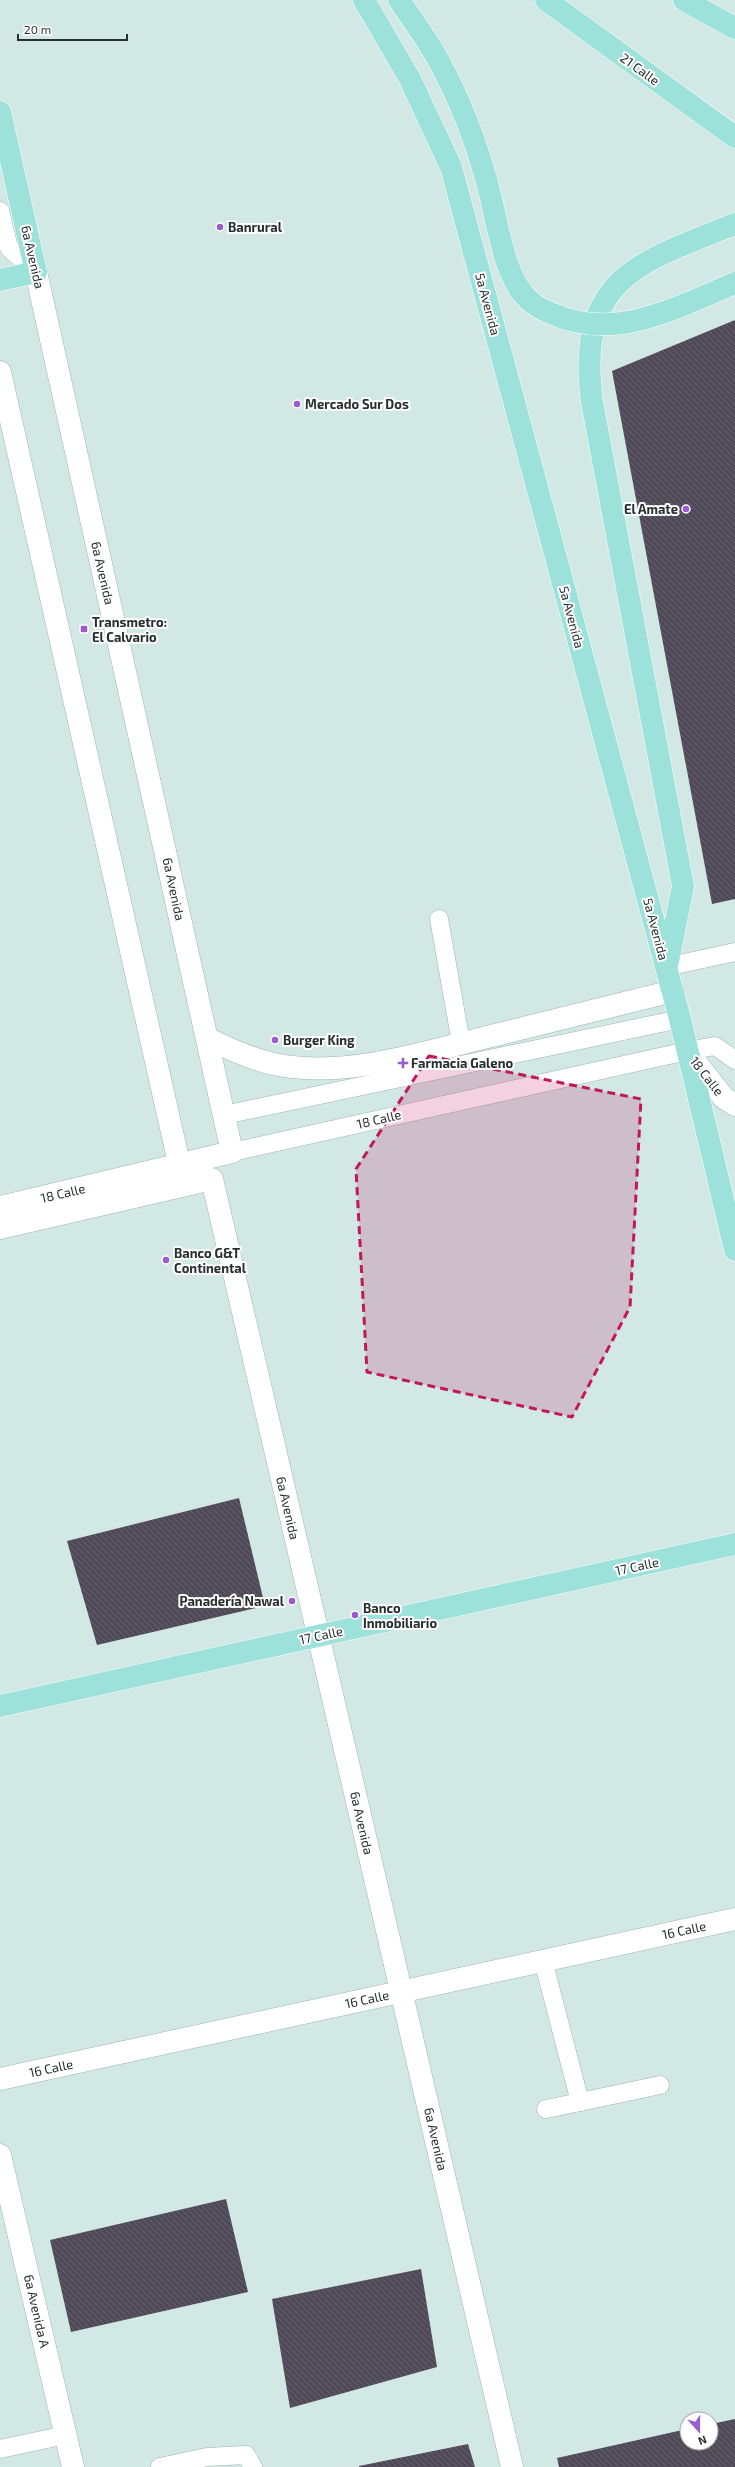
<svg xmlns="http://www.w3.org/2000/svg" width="735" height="2467" font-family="'Exo 2',sans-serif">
<defs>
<pattern id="building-back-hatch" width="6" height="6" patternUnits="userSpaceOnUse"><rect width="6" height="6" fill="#504958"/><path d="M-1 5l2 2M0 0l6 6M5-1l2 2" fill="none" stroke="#66616d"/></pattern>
</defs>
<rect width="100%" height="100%" fill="#d1e8e5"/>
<g fill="url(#building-back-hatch)">
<path d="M735,320V899L712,904L612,371Z"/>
<path d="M239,1498L265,1606L97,1645L67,1541Z"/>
<path d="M226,2199L248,2292L71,2332L50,2240Z"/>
<path d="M421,2269L437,2367L290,2408L272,2299Z"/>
<path d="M735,2419V2467H559L557,2458L687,2429V2443H711V2424Z"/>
<path d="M468,2444L475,2467H359V2466Z"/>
</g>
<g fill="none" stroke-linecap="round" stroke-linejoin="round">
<defs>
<g id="service">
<path d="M0,211L9,248L36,272"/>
<path d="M439,919L461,1043"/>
<path d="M666,967L735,952"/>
<path d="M224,1115L680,1019"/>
<path d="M232,1152L687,1051L715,1046L735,1060"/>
<path d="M543,1960L580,2102L660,2085"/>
<path d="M546,2109L580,2102"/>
<path d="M0,2449L66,2435"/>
<path d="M160,2467L207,2457L246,2455L253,2467"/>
</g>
<path id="pedestrian" d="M0,1228L212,1179L512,2467"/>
<g id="minor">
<path d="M0,372L179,1163"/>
<path d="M207,1038C233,1051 262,1064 292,1067C354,1074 419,1054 479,1039C544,1023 608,1007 673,991"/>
<path d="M687,1051L724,1098L735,1105"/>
<path d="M0,1207L232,1152L36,272"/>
<path d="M0,2079L735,1919"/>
<path d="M0,2155L73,2467"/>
</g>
<g id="primary">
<path d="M364,0L410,79L451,167L680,1019L735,1250"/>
<path d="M399,0C413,21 429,42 441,65C467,114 485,166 496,221"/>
<path d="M546,0L735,137"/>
<path d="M684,0L735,28"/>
<path d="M0,112L36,272L0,280"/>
<path d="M686,304L735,283"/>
<path d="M668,961L683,886L592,402C576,278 637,263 735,224"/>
<path d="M0,1706L735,1544"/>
</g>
</defs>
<use href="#service" stroke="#9eb4b1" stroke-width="19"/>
<use href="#pedestrian" stroke="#9eb4b1" stroke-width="23"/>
<use href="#minor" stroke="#9eb4b1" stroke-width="23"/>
<use href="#primary" stroke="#fff" stroke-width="23"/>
<use href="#service" stroke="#fff" stroke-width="18"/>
<use href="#pedestrian" stroke="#fff" stroke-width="22"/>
<use href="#minor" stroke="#fff" stroke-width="22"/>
<use href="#primary" stroke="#9ce1da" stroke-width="22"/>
<defs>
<path id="primary-bridge" d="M496,221C502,246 507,273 523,294C531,304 542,310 553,314C598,334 642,322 686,304"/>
</defs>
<use href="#primary-bridge" stroke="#fff" stroke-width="23" stroke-linecap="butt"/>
<use href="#primary-bridge" stroke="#9ce1da" stroke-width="22"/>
</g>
<path fill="#c2185b" fill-opacity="0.2" stroke="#c2185b" stroke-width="3" stroke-dasharray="8 5" stroke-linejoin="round" d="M429,1056L641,1099L630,1307L572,1417L367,1372L356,1169Z"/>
<g fill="#9a5ad0" stroke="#fff" stroke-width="1.5">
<circle cx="220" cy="227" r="4"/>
<circle cx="297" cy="404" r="4"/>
<circle cx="686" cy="509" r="4"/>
<rect x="80" y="625" width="8" height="8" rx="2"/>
<circle cx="275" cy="1040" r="4"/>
<path d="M401 1057h4v4h4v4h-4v4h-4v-4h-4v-4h4z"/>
<circle cx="166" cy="1260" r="4"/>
<circle cx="292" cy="1601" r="4"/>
<circle cx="355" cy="1615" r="4"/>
</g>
<g text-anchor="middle" stroke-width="4" stroke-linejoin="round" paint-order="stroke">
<g font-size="13" fill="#27302e" stroke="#fff">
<text transform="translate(640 69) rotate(36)" y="5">21 Calle</text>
<text transform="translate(33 257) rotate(77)" y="5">6a Avenida</text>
<text transform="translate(488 304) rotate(75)" y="5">5a Avenida</text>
<text transform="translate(103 573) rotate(77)" y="5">6a Avenida</text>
<text transform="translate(572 617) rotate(75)" y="5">5a Avenida</text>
<text transform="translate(174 889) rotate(78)" y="5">6a Avenida</text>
<text transform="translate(656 929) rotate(75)" y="5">5a Avenida</text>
<text transform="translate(707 1076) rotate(52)" y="5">18 Calle</text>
<text transform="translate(379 1119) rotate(-13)" y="5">18 Calle</text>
<text transform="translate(63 1193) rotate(-13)" y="5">18 Calle</text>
<text transform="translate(288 1508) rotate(77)" y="5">6a Avenida</text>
<text transform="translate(637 1566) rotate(-12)" y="5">17 Calle</text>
<text transform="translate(321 1635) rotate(-12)" y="5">17 Calle</text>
<text transform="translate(362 1823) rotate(77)" y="5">6a Avenida</text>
<text transform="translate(684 1930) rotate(-12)" y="5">16 Calle</text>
<text transform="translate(367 1999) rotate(-12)" y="5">16 Calle</text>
<text transform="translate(51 2068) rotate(-12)" y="5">16 Calle</text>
<text transform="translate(436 2139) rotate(77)" y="5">6a Avenida</text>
<text transform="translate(37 2311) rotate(77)" y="5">6a Avenida A</text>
</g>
<g font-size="13" font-weight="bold" fill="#27302e" stroke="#fff" text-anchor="start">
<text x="228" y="232">Banrural</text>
<text x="305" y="409">Mercado Sur Dos</text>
<text x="678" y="514" text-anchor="end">El Amate</text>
<text x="92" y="627">Transmetro:<tspan x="92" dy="15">El Calvario</tspan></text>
<text x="283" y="1045">Burger King</text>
<text x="411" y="1068">Farmacia Galeno</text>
<text x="174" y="1258">Banco G&amp;T<tspan x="174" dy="15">Continental</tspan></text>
<text x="284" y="1606" text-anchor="end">Panadería Nawal</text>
<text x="363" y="1613">Banco<tspan x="363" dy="15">Inmobiliario</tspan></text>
</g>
</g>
<g transform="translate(699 2431) rotate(159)"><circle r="19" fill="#ffffff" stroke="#a9acab"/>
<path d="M0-3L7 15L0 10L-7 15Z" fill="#9a5ad0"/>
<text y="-6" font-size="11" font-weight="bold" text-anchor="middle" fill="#27302e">N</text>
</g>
<path d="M18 34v6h109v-6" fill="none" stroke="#27302e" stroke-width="2"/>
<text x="24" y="34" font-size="12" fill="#27302e" stroke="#ffffff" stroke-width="3" paint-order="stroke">20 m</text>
</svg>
